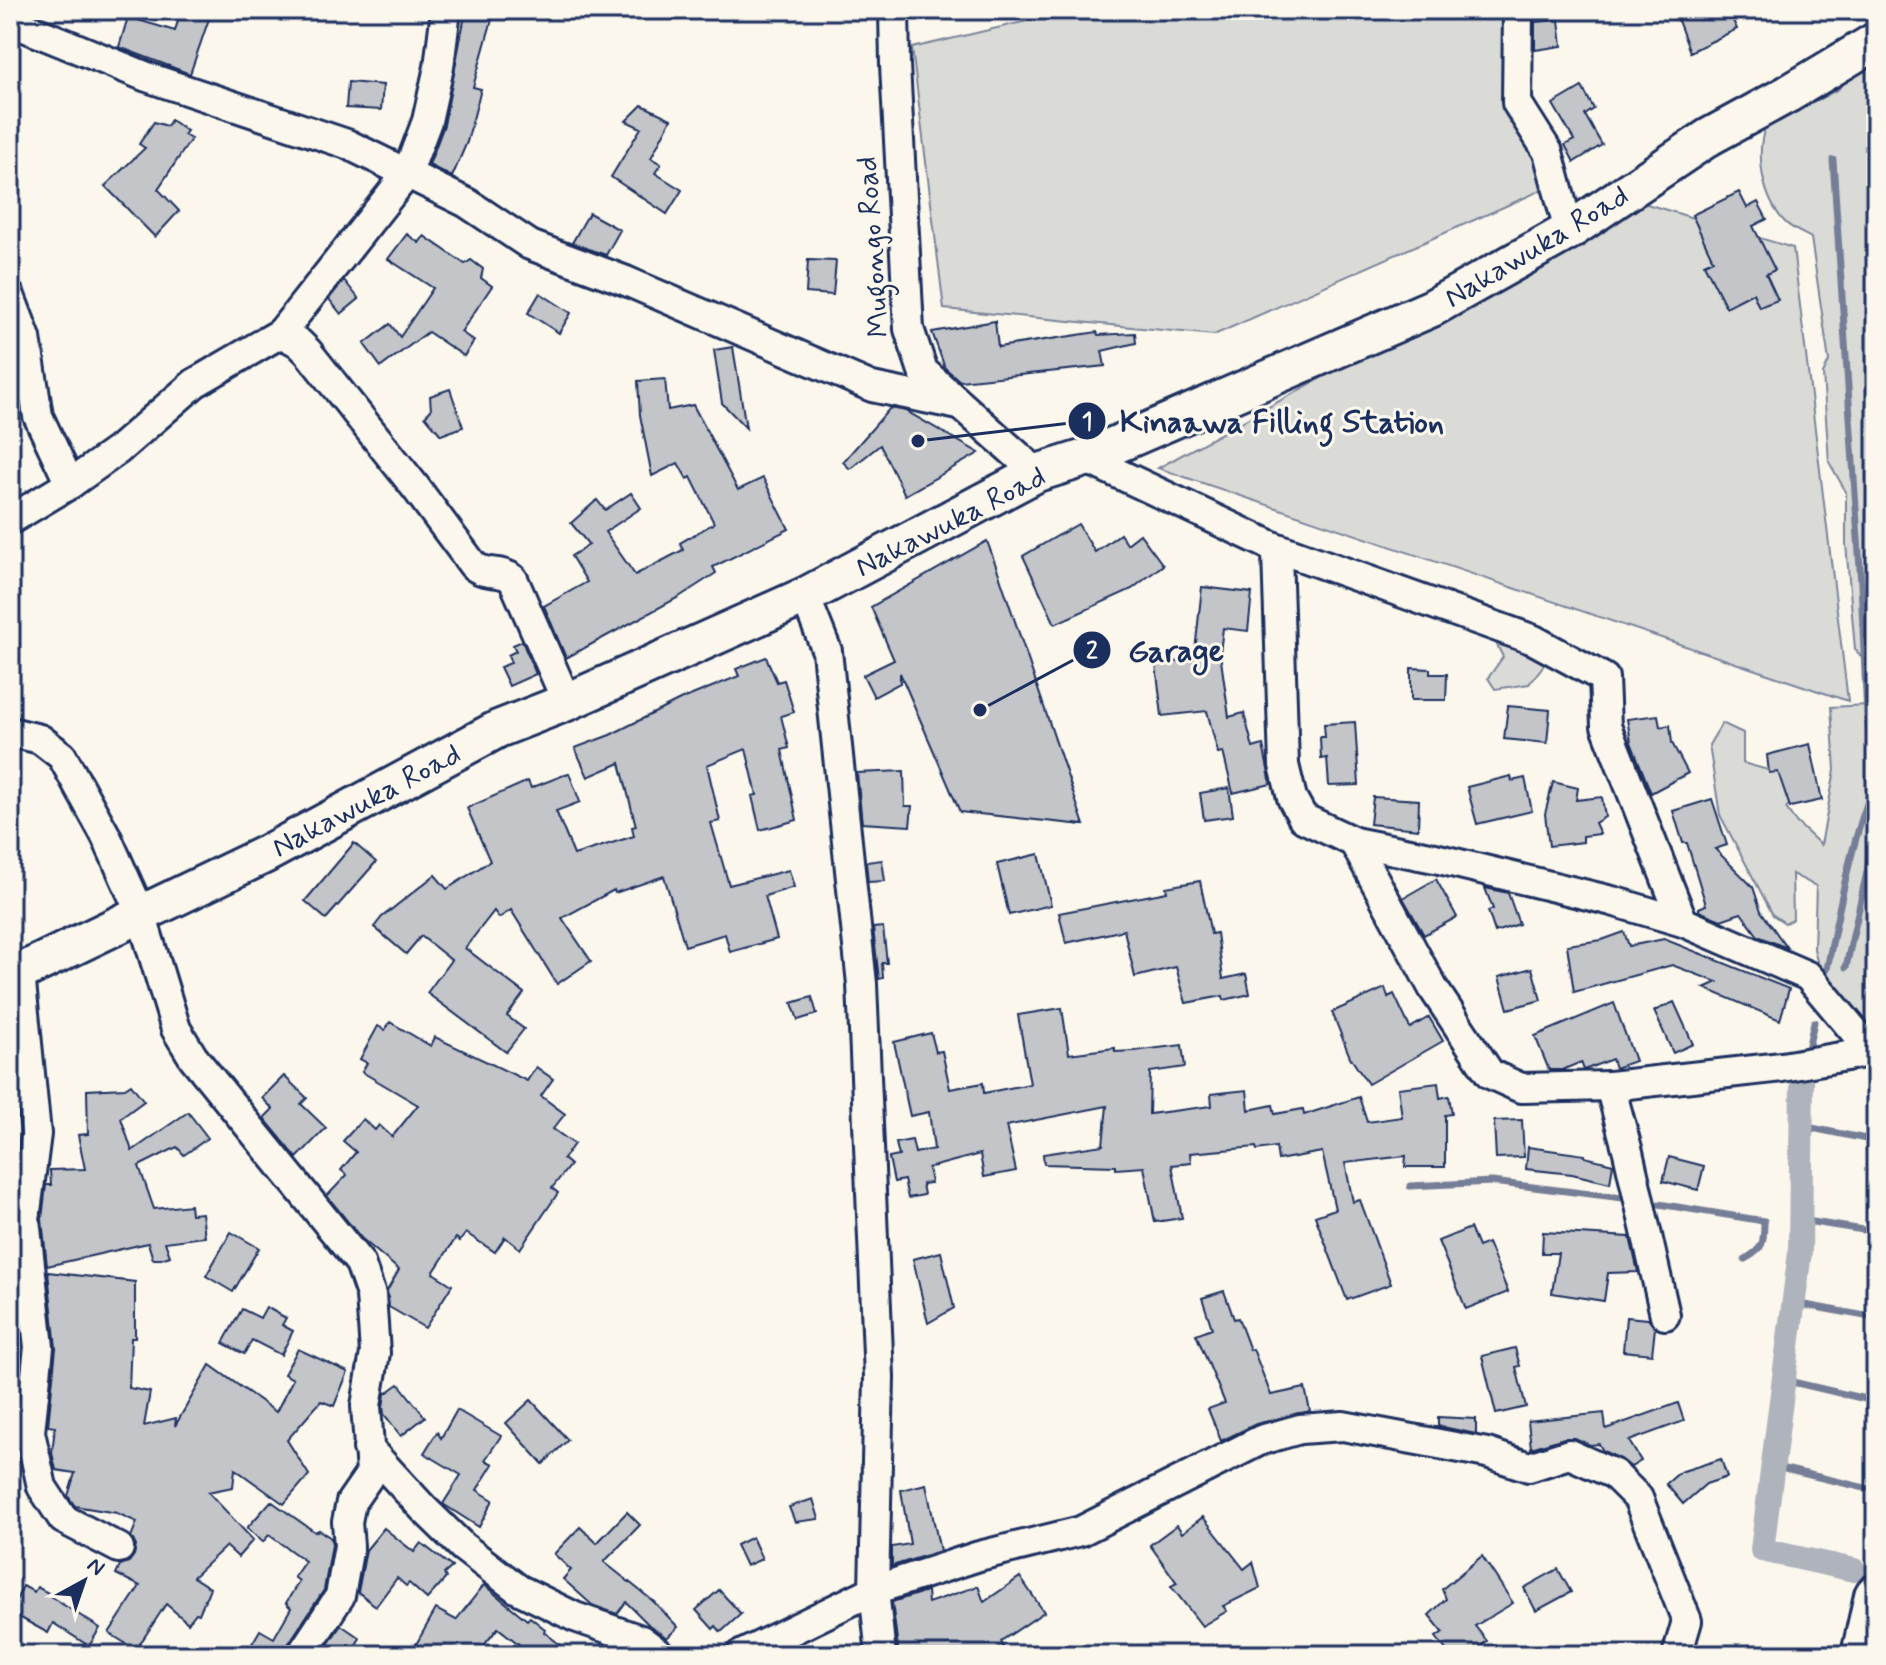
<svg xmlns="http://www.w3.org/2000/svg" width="1886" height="1665" font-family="Mynerve,sans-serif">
<rect width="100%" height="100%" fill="#fbf7ec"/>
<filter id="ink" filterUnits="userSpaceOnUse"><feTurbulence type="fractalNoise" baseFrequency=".0125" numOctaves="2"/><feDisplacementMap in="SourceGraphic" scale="16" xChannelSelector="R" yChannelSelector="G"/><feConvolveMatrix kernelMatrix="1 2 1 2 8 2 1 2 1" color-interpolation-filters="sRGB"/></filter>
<g filter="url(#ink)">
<g fill="#dadad7" stroke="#7a849a" stroke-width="2">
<path d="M1074,10H1521L1542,190L1214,335L944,309L912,48Z"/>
<path d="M1876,64V751L1871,717L1869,667L1855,649L1846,544V492L1829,462L1823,374L1829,361L1811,238C1802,233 1790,228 1784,221C1762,197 1755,154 1766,124Z"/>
<path d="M1640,202L1793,248L1848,701L1158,468Z"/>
<path d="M1491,633L1550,657L1529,684L1495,689L1488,678L1503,657Z"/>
<path d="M1867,705L1876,774V1026L1874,1037L1820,973L1814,949L1816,886L1792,874L1793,919L1785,923L1773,915L1720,815L1709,745L1722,723L1743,733V763L1796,778L1799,793L1786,808L1796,822L1821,845L1835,770L1831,707Z"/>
</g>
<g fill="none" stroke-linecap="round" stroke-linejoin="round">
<g stroke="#747e96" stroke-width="7">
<path d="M1848,10H1851"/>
<path d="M1811,101L1837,87"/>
<path d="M1833,160L1861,584L1867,717L1876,774"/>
<path d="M1846,967L1876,831"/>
<path d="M1827,969C1840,905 1851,840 1876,780"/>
<path d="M1808,1049L1814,1022"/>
<path d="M1802,1126L1876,1141"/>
<path d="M1410,1186L1492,1182L1631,1199"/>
<path d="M1659,1204L1764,1221C1764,1242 1764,1249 1745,1259"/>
<path d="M1800,1220L1876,1232"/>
<path d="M1794,1303L1876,1318"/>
<path d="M1784,1380L1874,1401"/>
<path d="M1772,1466L1865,1488"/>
</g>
<path stroke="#afb3bb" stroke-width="24" d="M1802,1078L1800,1252L1762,1550L1854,1570"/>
</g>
<g fill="#c3c5c9" stroke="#1b2f5e" stroke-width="2">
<path d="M181,10H212L190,74L119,47L128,17L175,31Z"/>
<path d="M466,10L493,16L473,87L481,89L467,142L452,177L429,165L444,125Z"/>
<path d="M1674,10H1728L1737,29L1690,52Z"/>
<path d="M1559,20L1562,46L1535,50V22Z"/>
<path d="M348,82L383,85L381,110L346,108Z"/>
<path d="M1582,87L1594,109L1585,115L1602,145L1574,162L1565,145L1574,140L1553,104Z"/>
<path d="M642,105L671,119L651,158L661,164L655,173L682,190L667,214L611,177L641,128L626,121Z"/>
<path d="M171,120L187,131L184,135L191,139L158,189L179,211L155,237L105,186L145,148L139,144L154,122L167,126Z"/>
<path d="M1739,192L1747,208L1758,202L1767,219L1753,226L1775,270L1766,274L1778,300L1759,307L1753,293L1726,307L1704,264L1713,260L1692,215Z"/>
<path d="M589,213L620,230L606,255L572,243Z"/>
<path d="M407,234L419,243L424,236L465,264L471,260L483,269L481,278L492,286L461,332L474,341L464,356L428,332L381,367L364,344L390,324L400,337L433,288L388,259Z"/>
<path d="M808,260L836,261L833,295L806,293Z"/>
<path d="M344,280L359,299L341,314L329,299Z"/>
<path d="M540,293L571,313L559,333L528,313Z"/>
<path d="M995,321L998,347L1097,332L1098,335L1135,333L1136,343L1102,351L1105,366L960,381L945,368L932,332Z"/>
<path d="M733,347L746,428L722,403L714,350Z"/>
<path d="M665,379L668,410L693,405L738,490L763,478L789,529L713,567L716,573L679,597L566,658L544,606L587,582L571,556L589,545L571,523L597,500L605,510L631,493L641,508L605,532L635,575L683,550L680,543L714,523L691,477L687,479L678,463L652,476L640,415L638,381Z"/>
<path d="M450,389L463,427L441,435L425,416L431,410L430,396Z"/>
<path d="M890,408L906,411L979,453L905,495L880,445L850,469L843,462Z"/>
<path d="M1078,524L1095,552L1120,534L1127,544L1140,534L1163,565L1132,589L1055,624L1023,556Z"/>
<path d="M987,541L999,574L1084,825L960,812L900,673V683L874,697L863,675L894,660L871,607Z"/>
<path d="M1202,587L1252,593L1248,631L1223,628L1220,653L1229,717L1244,713L1253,748L1263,745L1271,784L1233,793L1223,752L1218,753L1207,711L1162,716L1156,664L1194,660Z"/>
<path d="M522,641L536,674L509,686L500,667L511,663L508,655L516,651L513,645Z"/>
<path d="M766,657L777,682L784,680L794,712L781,716L789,748L782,750L797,820L760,830L752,796L757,795L746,749L707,765L720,821L711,823L729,885L789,870L794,887L765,896L777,939L730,952L725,934L685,946L664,876L615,893L614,890L562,918L591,961L557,984L511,910L499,918L494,911L465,948L524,993L507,1016L524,1029L506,1052L427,993L451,960L421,936L406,954L374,927L382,917L435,875L447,889L490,861L467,808L528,781L531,788L569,773L580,802L556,811L574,855L634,836L632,827L636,826L620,763L588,777L575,748L610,735L680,700L739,676L736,669Z"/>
<path d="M1411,668L1430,669V674H1447L1446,700H1411Z"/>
<path d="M1508,706L1550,710L1547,743L1504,739Z"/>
<path d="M1658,715L1660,727L1670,725L1672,743L1688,773L1651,793L1631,742L1627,719Z"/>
<path d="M1355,722L1359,785L1329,786L1327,758L1321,759L1320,737H1325L1324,724Z"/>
<path d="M1810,744L1822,800L1790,807L1778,772L1769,773L1767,755Z"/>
<path d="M904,771L905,806H912L910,826L862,823L857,773Z"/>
<path d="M1511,776L1512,781L1525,778L1532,811L1477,824L1467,787Z"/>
<path d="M1553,782L1578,788L1576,800L1602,797L1605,817L1595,823L1600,834L1583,836V842L1549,846L1545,814Z"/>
<path d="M1229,788L1233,816L1204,820L1200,793Z"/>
<path d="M1373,797L1419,800L1418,829L1370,824Z"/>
<path d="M1712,799L1727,845L1715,849L1753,887L1761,911L1787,948L1758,936L1741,913L1721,920L1699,911V908L1706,905L1687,843H1683L1673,811Z"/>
<path d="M354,843L376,862L326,919L305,901Z"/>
<path d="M1039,854L1051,905L1009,915L997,864Z"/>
<path d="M882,860L885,881L868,882L866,862Z"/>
<path d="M1436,879L1457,917L1424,935L1403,898Z"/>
<path d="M1200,881L1211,934L1217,933L1223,979L1246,974L1250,994L1224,1000L1223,996L1186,1003L1176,967L1135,977L1124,930L1066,943L1059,913L1167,892L1166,887Z"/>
<path d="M1485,888L1508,893L1519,924L1495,932L1488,911L1493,909Z"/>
<path d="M883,927L887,963H882L883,978L879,979L873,928Z"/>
<path d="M1624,932L1629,946L1664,939L1789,989L1780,1020L1704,988L1717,982L1672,965L1574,992L1567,945L1602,940Z"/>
<path d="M1532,968L1541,1000L1508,1009L1499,977Z"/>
<path d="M1385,988L1388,997L1394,994L1410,1028L1429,1017L1443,1041L1368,1084L1350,1057L1332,1012Z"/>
<path d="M812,997L817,1014L798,1020L792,1003Z"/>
<path d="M1674,1002L1693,1044L1673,1053L1654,1011Z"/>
<path d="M1614,1003L1635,1061L1615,1068L1612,1059L1584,1070L1581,1062L1562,1070H1549L1535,1036Z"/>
<path d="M1062,1008L1069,1054L1115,1048V1052L1134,1051L1182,1045L1185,1067L1150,1072L1149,1114L1212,1106L1211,1094L1247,1090L1249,1110L1273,1105L1275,1114L1303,1109L1304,1115L1359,1097L1367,1122L1402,1117L1398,1088L1438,1083L1440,1098L1449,1096L1452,1114L1445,1115V1167H1405L1406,1156L1345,1163L1353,1202L1360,1200L1391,1284L1347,1300L1315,1216L1335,1209L1322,1152L1278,1160L1276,1147L1257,1150L1256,1147L1190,1153L1191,1163L1172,1165L1182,1218L1155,1222L1144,1167L1116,1169V1166L1044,1164L1043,1154L1103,1145L1107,1106L1006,1126L1016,1171L984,1177L980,1154L928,1168L931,1183L922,1184L924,1195L908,1198L904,1180L894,1182L889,1158L899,1156L896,1143L912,1140L915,1153L934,1149L929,1112L910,1116L894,1042L931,1033L936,1052L942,1051L950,1089L983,1083L984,1093L1030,1084L1018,1015Z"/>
<path d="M390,1022L431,1046L435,1037L527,1081L536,1067L553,1079L541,1096L565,1114L553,1129L574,1144L563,1159L570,1165L552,1188L558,1193L520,1249L505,1237L495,1252L466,1233L460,1241L456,1238L433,1273L452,1285L425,1328L389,1307L387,1291L399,1270L361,1238L327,1196L347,1175L341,1170L356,1152L343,1141L363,1119L375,1130L379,1125L392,1137L418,1105L362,1072L367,1063L360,1059L378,1026L385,1030Z"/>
<path d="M284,1076L307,1098L301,1104L326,1128L297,1158L264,1118L273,1109L262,1098Z"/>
<path d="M131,1084L144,1101L121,1118L132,1151L188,1112L208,1138L184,1155L177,1147L139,1166L154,1209L190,1205L191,1214L202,1213L205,1237L165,1242L170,1256L161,1259H153L148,1243L47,1266L42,1219L46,1185H51L50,1170L85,1169L78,1135L88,1134L87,1090L125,1088Z"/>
<path d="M1522,1120L1524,1157L1496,1158L1494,1121Z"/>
<path d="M1528,1147L1585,1155V1157L1613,1164L1610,1183L1572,1174L1526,1169Z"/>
<path d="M1669,1157L1704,1166L1698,1190L1663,1181Z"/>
<path d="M1470,1228L1478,1247L1488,1243L1508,1292L1466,1309L1438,1241Z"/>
<path d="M231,1232L259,1248L233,1292L206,1276Z"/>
<path d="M1543,1232L1630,1237L1638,1272L1608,1273L1604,1301L1552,1293L1558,1253H1542Z"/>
<path d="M941,1252L954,1308L928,1323L913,1259Z"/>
<path d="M48,1272L135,1282V1338H131L129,1388L150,1392L144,1426L176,1418L175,1426L210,1365L276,1412L293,1379L284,1374L298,1349L348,1372L334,1406L321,1401L287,1440L309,1475L284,1504L235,1469L233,1487L208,1492L253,1540L238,1557L226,1546L193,1577L210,1588L199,1614L196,1613L188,1623L166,1604L136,1650L109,1633L140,1586L116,1574L120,1565L129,1562L134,1555L136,1546L131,1537L137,1522L117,1513L75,1506L68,1496L75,1473L56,1470L52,1453L55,1427L48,1426L56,1348Z"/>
<path d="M1224,1291L1234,1319L1238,1318L1250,1350L1253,1349L1271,1395L1305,1388L1310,1411L1256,1424L1221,1441L1208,1409L1225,1403L1196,1334L1212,1328L1202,1298Z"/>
<path d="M266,1307L286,1318L282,1325L293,1331L281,1355L252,1340L244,1354L223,1343L242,1309L260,1318Z"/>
<path d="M1626,1317L1648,1319L1655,1328L1652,1354L1623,1351Z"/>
<path d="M1515,1348L1520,1366L1516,1367L1526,1407L1496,1414L1482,1356Z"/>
<path d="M399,1384L425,1417L401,1436L384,1414L383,1407L385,1394Z"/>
<path d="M531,1400L568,1440L543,1464L506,1423Z"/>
<path d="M1678,1403L1684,1421L1629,1441L1641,1461L1631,1467L1621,1459L1603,1451L1599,1444L1590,1445L1575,1438H1564L1531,1448L1528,1421L1604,1413L1606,1429Z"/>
<path d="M457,1410L501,1436L485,1460L493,1464L477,1490L493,1500L479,1527L443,1504L461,1475L424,1453L437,1432L441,1438Z"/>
<path d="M1438,1417L1476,1419V1434L1438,1426Z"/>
<path d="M1721,1459L1727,1477L1706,1484L1683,1504L1666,1484L1680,1472Z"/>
<path d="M926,1484L940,1551L892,1566V1547L910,1544L901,1490Z"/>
<path d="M813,1499L819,1519L795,1522L789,1507Z"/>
<path d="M271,1501L315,1532L319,1530L331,1538L332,1545L324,1590L287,1646L284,1655H258L249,1649L260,1630L274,1638L291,1608L286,1603L299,1581L294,1577L305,1561L269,1535L263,1542L247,1528Z"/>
<path d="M627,1512L640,1525L604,1562L653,1601L678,1627L667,1638L649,1625L626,1602L617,1614L592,1605L563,1579L571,1570L554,1554L580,1527L597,1543Z"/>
<path d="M1203,1517L1244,1569L1253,1562L1260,1588L1223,1606L1227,1611L1202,1626L1171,1586L1177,1583L1150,1545L1177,1525L1182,1533Z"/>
<path d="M384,1528L414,1552L421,1543L452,1567L444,1574L446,1578L427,1599L409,1583L406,1586L397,1578L376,1606L358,1592L366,1550Z"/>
<path d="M752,1537L762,1559L746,1566L736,1545Z"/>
<path d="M1482,1556L1513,1603L1475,1626L1487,1641L1482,1645L1491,1655H1450L1436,1637L1443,1632L1429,1615L1446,1599L1442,1589Z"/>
<path d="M1558,1569L1571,1592L1536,1611L1524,1588Z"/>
<path d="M1020,1577L1044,1612L1001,1641L1006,1655H899L892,1602L927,1591L928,1603L978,1586L984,1602Z"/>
<path d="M484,1585L527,1620L530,1617L545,1629L544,1632L573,1655H533L498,1628L476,1655H410L436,1609L456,1620Z"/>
<path d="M23,1586L34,1592L37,1587L52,1595L51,1597L100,1628L89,1646L53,1623L48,1633L10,1612Z"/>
<path d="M719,1590L741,1614L721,1632L716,1626L713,1629L696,1610Z"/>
<path d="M341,1625L360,1638L350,1655H321Z"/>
</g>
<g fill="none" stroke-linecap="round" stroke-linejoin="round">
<defs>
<g id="minor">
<path d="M894,10L895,65L909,329L923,371L1037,473"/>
<path d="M1518,10L1517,103L1548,152L1569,231"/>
<path d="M10,21L147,77L347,144L467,203L530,245L626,281L872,387L959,405"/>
<path d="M10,296L26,338L38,416L70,484"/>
<path d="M281,333L407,174L427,121L439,67L446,10"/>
<path d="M1085,458L1272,546L1277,553L1284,765L1292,798L1303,818L1354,842L1435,858L1612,901L1683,922L1808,976L1871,1051"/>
<path d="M10,520L70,484L118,450L195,383L281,333L299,343L308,352L416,488L473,565C485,576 500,569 513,579L567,702"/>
<path d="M1272,546L1534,640L1604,678L1606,726L1683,922"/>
<path d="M805,596L827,651L862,984L879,1377L874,1590L881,1655"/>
<path d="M10,734L15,733L40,739L62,756L106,836L141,914L176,1029L193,1057L360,1263L371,1295L375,1353L366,1406L371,1473L351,1502L347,1522L349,1546L340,1596L301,1655"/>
<path d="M1354,842L1433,988L1490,1074L1521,1088L1610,1086L1628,1152L1665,1315"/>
<path d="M20,973L36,1134L25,1219L39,1347L30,1432L42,1487L63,1519L119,1548"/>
<path d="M1610,1086L1782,1067L1876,1051"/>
<path d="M368,1448L423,1508L463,1547L518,1589L575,1617L641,1640L661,1655"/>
<path d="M741,1655L874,1590L979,1556L1081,1531L1261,1440L1300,1429L1343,1426L1487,1453L1529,1467L1569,1454L1614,1474L1638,1498L1687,1621L1677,1655"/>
</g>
<path id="major" d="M10,977L266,854L498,729L567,702L805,596L1037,473L1085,458L1432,308L1569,231L1709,137L1788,94L1876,41"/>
<path id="highway" d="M1863,1655L1876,1596"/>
</defs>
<use href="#minor" stroke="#1b2f5e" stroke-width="34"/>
<use href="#major" stroke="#1b2f5e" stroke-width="42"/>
<use href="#highway" stroke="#1b2f5e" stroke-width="48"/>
<use href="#minor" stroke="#fbf7ec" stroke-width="28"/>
<use href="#major" stroke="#fbf7ec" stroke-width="36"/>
<use href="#highway" stroke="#fbf7ec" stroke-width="42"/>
</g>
</g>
<g text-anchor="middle" stroke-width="6" stroke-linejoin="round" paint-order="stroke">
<g font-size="30" fill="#1b2f5e" stroke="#fbf7ec">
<text transform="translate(1536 246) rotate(-31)" y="10">Nakawuka Road</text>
<text transform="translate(872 247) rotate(-94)" y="10">Mugongo Road</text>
<text transform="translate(950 521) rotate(-27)" y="10">Nakawuka Road</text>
<text transform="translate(366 800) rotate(-28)" y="10">Nakawuka Road</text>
</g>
</g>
<path fill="none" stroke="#1b2f5e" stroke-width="3" d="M918 441L1087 421M980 710L1092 650"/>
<g fill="#1b2f5e" stroke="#fbf7ec" stroke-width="3">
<circle cx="918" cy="441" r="8"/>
<circle cx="980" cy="710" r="8"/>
<circle cx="1087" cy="421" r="20"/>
<circle cx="1092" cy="650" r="20"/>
</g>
<g font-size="24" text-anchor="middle" font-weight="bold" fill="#fff">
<text x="1087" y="429">1</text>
<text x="1092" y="658">2</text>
</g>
<g font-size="32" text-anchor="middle" font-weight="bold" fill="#1b2f5e" stroke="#fbf7ec" stroke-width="6" stroke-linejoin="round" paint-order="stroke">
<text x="1282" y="432">Kinaawa Filling Station</text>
<text x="1176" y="661">Garage</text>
</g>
<rect width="1886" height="1665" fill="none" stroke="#fbf7ec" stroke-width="40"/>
<rect x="20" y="20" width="1846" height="1625" fill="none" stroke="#1b2f5e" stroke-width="3" filter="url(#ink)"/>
<g transform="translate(84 1581) rotate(40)" stroke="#fbf7ec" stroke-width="6" paint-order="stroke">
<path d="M0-6L14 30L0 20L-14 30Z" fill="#1b2f5e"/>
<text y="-12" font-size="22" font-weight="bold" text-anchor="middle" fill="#1b2f5e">N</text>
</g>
</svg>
